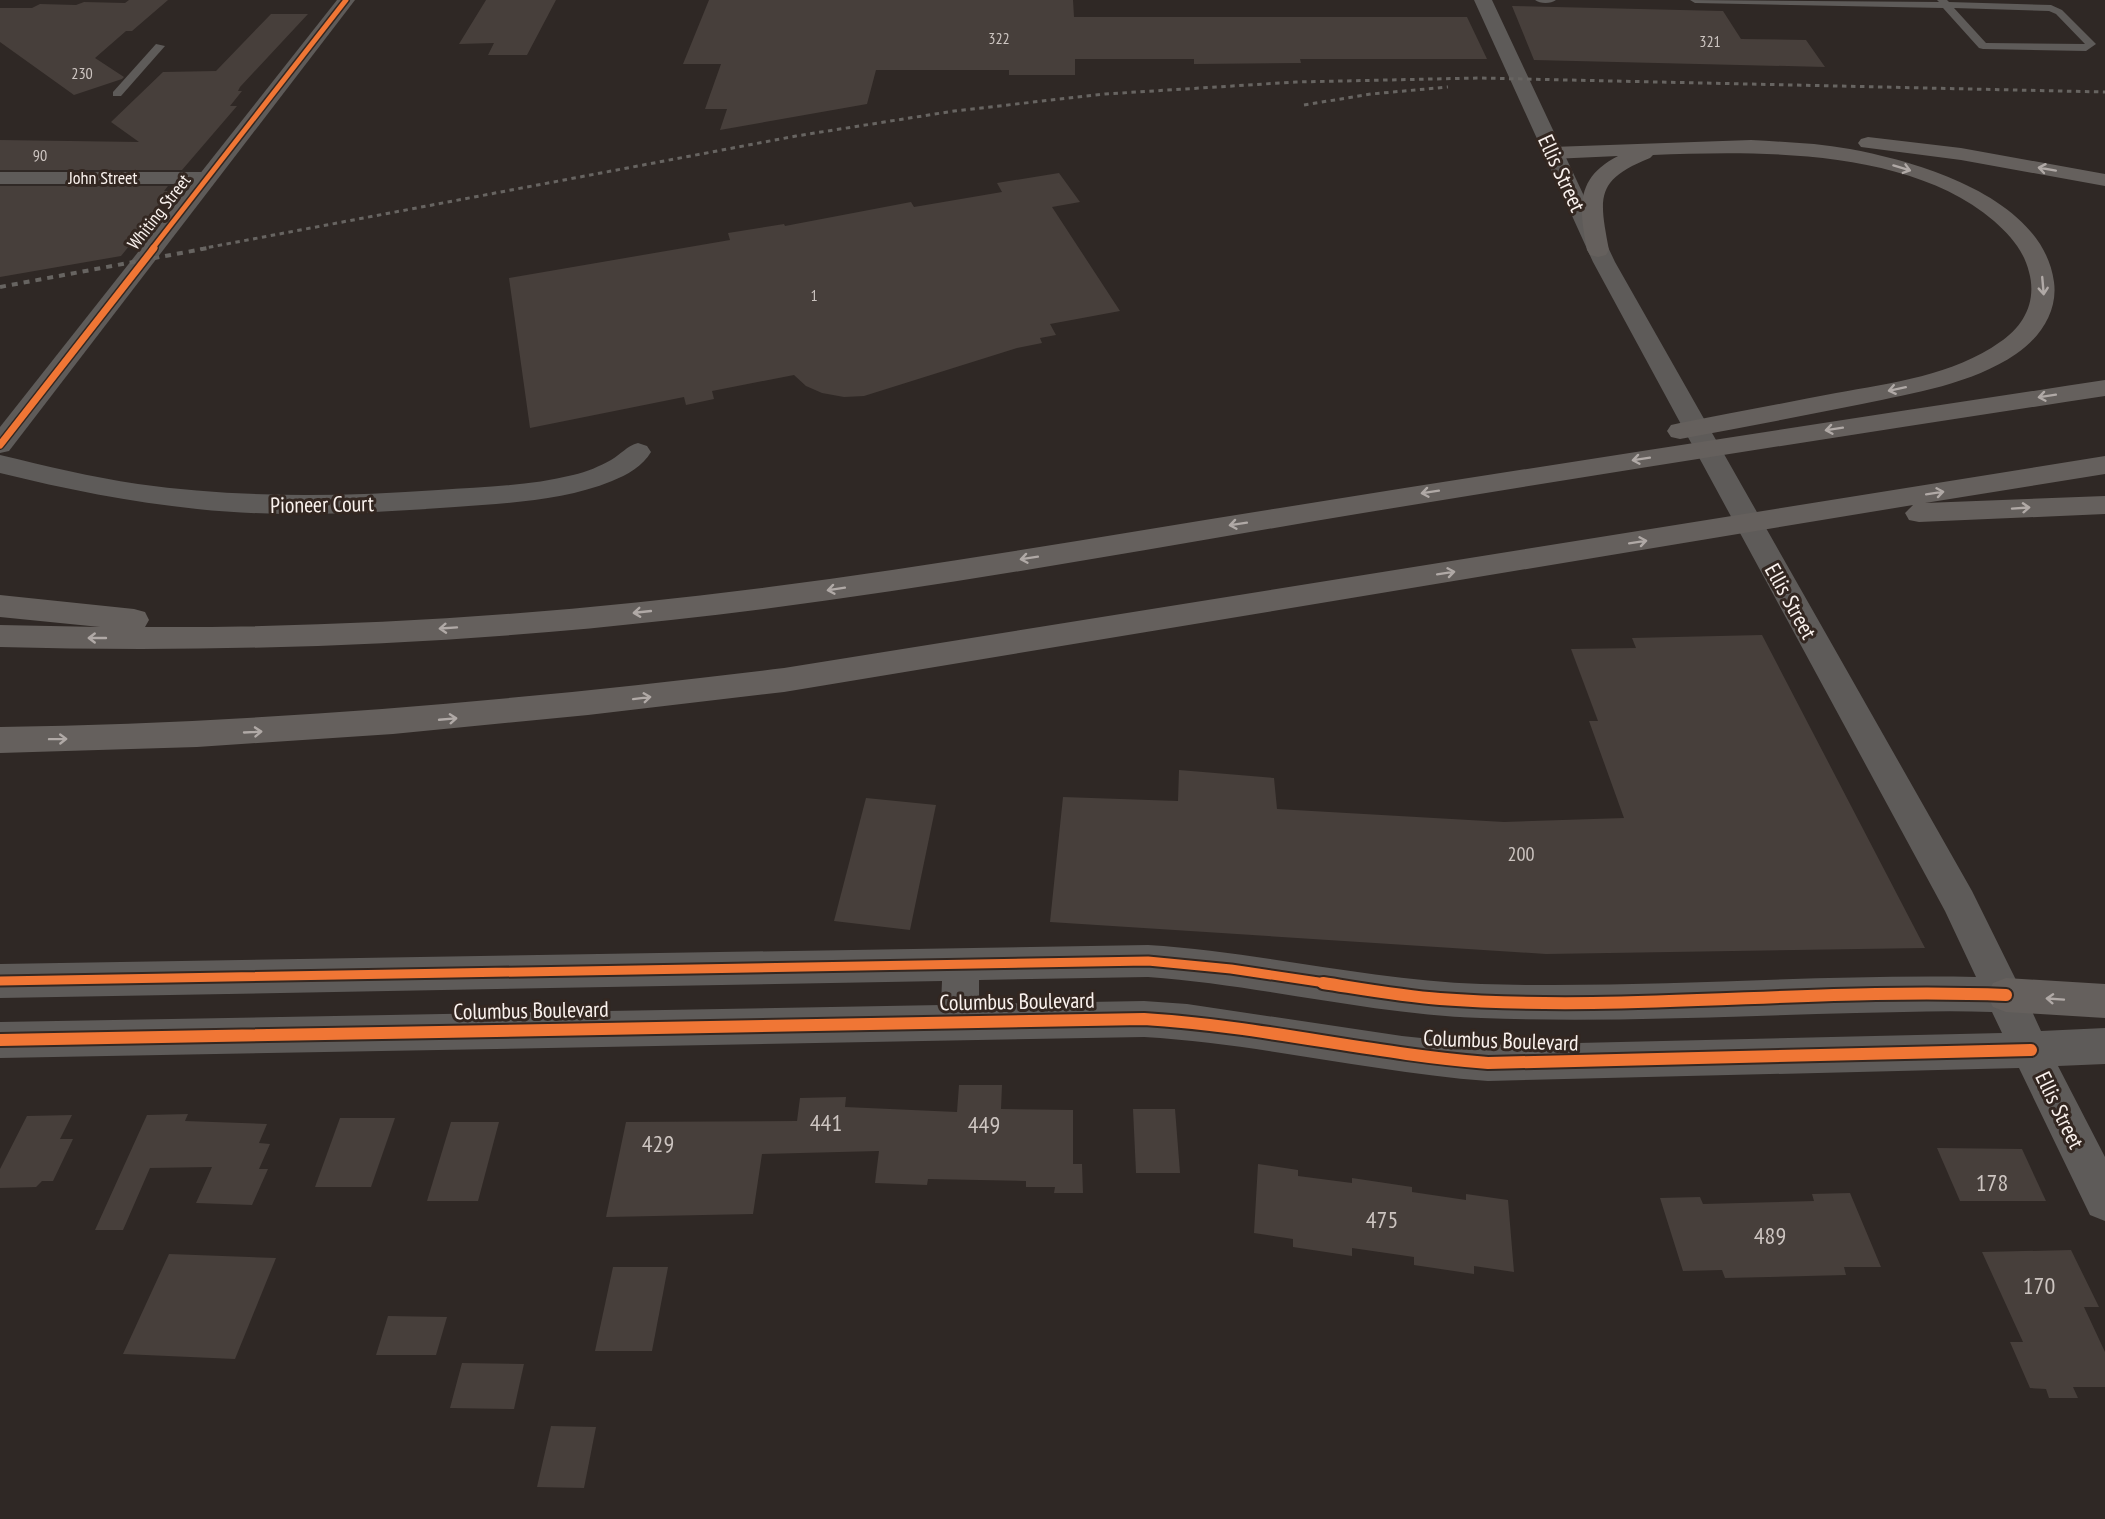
<svg xmlns="http://www.w3.org/2000/svg" width="2105" height="1519" font-family="'PT Sans Narrow',sans-serif">
<rect width="100%" height="100%" fill="#2f2825"/>
<g fill="#473f3b">
<path d="M129,0H168L132,31H126L95,58L124,77L122,79L74,95L0,42V8H32L40,4L76,5L84,2L125,3Z"/>
<path d="M486,0H556L527,55H488L494,43L459,44Z"/>
<path d="M709,0H1073L1074,17H1467L1487,59H1300L1301,63L1194,64V59H1075V75H1009V70H876L867,104L720,130L727,109H705L721,64H683Z"/>
<path d="M1512,6L1723,11L1741,39L1806,40L1825,67L1534,60Z"/>
<path d="M271,14H308L240,87L238,91H242L230,106H237L182,170H0V140L139,142L111,122L163,72L216,71Z"/>
<path d="M1059,173L1080,202L1052,207L1120,311L1050,324L1056,335L1040,338L1042,343L1017,348L864,396L844,397L822,393L806,386L794,375L712,391L714,399L686,405L684,397L530,428L509,278L730,240L728,233L784,224L785,226L911,202L914,207L1002,192L997,183Z"/>
<path d="M0,186H168L164,191H174L121,256L0,277Z"/>
<path d="M1762,635L1925,948L1546,954L1050,922L1063,797L1178,801L1179,770L1274,778L1277,809L1504,822L1624,818L1589,721H1598L1571,649L1636,648L1632,638Z"/>
<path d="M866,798L936,805L910,930L834,921Z"/>
<path d="M959,1085H1002L1001,1109L1073,1110V1164H1082L1083,1193H1054L1055,1187H1026V1181L928,1179L927,1185L875,1183L879,1151L762,1154L753,1214L606,1217L626,1122L797,1121L800,1098L846,1097L845,1107L957,1112Z"/>
<path d="M1133,1109H1175L1180,1173H1136Z"/>
<path d="M188,1114L185,1121L267,1124L259,1143L270,1144L259,1169H268L252,1205L196,1203L212,1167L150,1168L123,1230H95L147,1115Z"/>
<path d="M72,1115L60,1139H73L53,1181H42L36,1187L0,1188V1169L27,1116Z"/>
<path d="M340,1118H395L371,1187H315Z"/>
<path d="M451,1122H499L478,1201H427Z"/>
<path d="M1937,1148L2022,1149L2046,1201H1960Z"/>
<path d="M1258,1164L1298,1170V1176L1352,1183V1178L1412,1187V1192L1466,1200V1194L1508,1200L1514,1272L1474,1266V1274L1414,1265V1257L1352,1248V1256L1293,1247V1239L1254,1233Z"/>
<path d="M1850,1193L1881,1267H1844L1846,1275L1725,1278L1722,1270L1683,1271L1660,1198L1700,1197L1703,1204L1814,1201L1812,1194Z"/>
<path d="M2071,1250L2099,1307H2084L2105,1352V1387H2073L2078,1398H2049L2046,1389L2030,1388L2010,1342H2023L1982,1252Z"/>
<path d="M169,1254L276,1258L235,1359L123,1354Z"/>
<path d="M613,1267H668L652,1351H595Z"/>
<path d="M388,1316L447,1317L436,1355H376Z"/>
<path d="M462,1363L524,1364L514,1409L450,1408Z"/>
<path d="M551,1426L596,1427L584,1488L537,1487Z"/>
</g>
<g fill="none" stroke-linecap="round" stroke-linejoin="round">
<g fill="#5e5b59" fill-rule="evenodd">
<path d="M1535,0H1556C1551,4 1540,4 1535,0Z"/>
<path d="M1690,0L1939,2L1937,0H1947L1949,2L2051,5L2062,10L2096,44L2086,51L1983,49L1979,48L1943,8L1695,3ZM1954,8L2049,11L2056,14L2085,44L1986,43Z"/>
<path d="M156,44L165,46L121,96H113V92Z"/>
</g>
<g fill="#5e5b59" fill-rule="evenodd">
<path d="M0,172H206L213,174L217,178L213,182L206,184H0Z"/>
<path d="M638,443L647,446L651,452C643,466 627,475 612,481C563,501 507,503 455,507C370,513 282,518 197,509C130,502 65,489 0,473V455C46,466 91,477 138,484C237,498 338,497 438,490C483,487 529,486 573,475C587,472 600,466 611,460C621,454 627,446 638,443Z"/>
</g>
<g fill="#5e5b59" fill-rule="evenodd">
<path d="M337,0H355L9,451L0,453V427Z"/>
<path d="M1474,0H1492L1615,262L1972,891L2017,982L2019,983L2041,1031L2105,1028V1064L2058,1066L2105,1157V1221L2090,1215L2019,1068L1488,1081C1372,1072 1260,1044 1144,1037L0,1058V1022L941,1005L942,981L0,998V964L1148,945C1260,952 1369,980 1481,984C1646,989 1811,974 1976,977L1945,911L1593,262ZM1148,977C1260,985 1369,1014 1481,1018C1606,1023 1731,1016 1856,1013C1902,1012 1947,1010 1992,1012L2002,1033L1488,1045L1402,1036L1187,1004L1144,1001L979,1004V980Z"/>
</g>
<g fill="#65605d" fill-rule="evenodd">
<path d="M1868,137L1961,148L2105,174V186L1961,160L1861,147L1858,143L1861,139Z"/>
<path d="M1751,140C1784,142 1817,143 1850,149C1920,162 2043,198 2054,282C2058,311 2040,338 2016,354C1972,384 1914,393 1862,404C1802,416 1741,428 1680,439L1671,437L1667,431L1671,425L1680,423C1732,413 1784,403 1836,393C1891,383 1954,375 2000,342C2024,326 2037,301 2029,272C2024,251 2010,235 1994,221C1909,148 1758,151 1653,155L1650,158C1595,180 1599,197 1609,250L1606,255L1598,257L1590,255L1587,250C1579,208 1575,178 1618,156L1552,159L1545,157L1542,153L1545,149L1552,147Z"/>
<path d="M2105,380V396C1855,434 1606,473 1357,514C1129,552 901,595 671,620C448,645 224,653 0,647V625L100,627L0,617V595L134,609L145,612L149,620L145,627C354,628 562,614 769,587C940,565 1110,535 1280,508C1555,464 1830,422 2105,380Z"/>
<path d="M2105,456V474L1925,503L2105,496V514L1919,522L1909,520L1905,513L1913,505L784,692L588,715L393,734L197,747L0,753V727C263,723 523,700 784,668Z"/>
<path d="M2006,978L2105,984V1018L2006,1012L1993,1007L1987,995L1993,983Z"/>
</g>
<g stroke="#676461" stroke-width="3" stroke-dasharray="4.5 4.5" stroke-linecap="butt">
<path d="M1304,105L1371,94L1448,87"/>
<path d="M200,249L796,136L954,111L1105,94L1296,82L1479,78L2105,92"/>
</g>
<path stroke="#676461" stroke-width="4" stroke-dasharray="6 6" stroke-linecap="butt" d="M0,287L208,248"/>
<defs>
<path id="cycleway-far3" d="M152,249L346,0"/>
<path id="cycleway-far2" d="M0,445L154,248"/>
<path id="cycleway-far1" d="M0,981L1148,961L1231,969L1332,984"/>
<g id="cycleway">
<path d="M1323,983C1362,989 1400,996 1440,999C1628,1013 1817,987 2006,995"/>
<path d="M0,1040L1144,1019C1260,1026 1373,1054 1488,1063L2031,1050"/>
</g>
</defs>
<use href="#cycleway-far3" stroke="#332721" stroke-width="8"/>
<use href="#cycleway-far2" stroke="#332721" stroke-width="10"/>
<use href="#cycleway-far1" stroke="#332721" stroke-width="13"/>
<use href="#cycleway" stroke="#332721" stroke-width="16"/>
<use href="#cycleway-far3" stroke="#f07635" stroke-width="5"/>
<use href="#cycleway-far2" stroke="#f07635" stroke-width="7"/>
<use href="#cycleway-far1" stroke="#f07635" stroke-width="9"/>
<use href="#cycleway" stroke="#f07635" stroke-width="12"/>
</g>
<defs><path id="oneway-shaft" d="M-6 0H5M1.5-3L5.5 0L1.5 3" fill="none" stroke-width="1.6" stroke-linecap="round" stroke-linejoin="round" transform="scale(1.5)"/></defs>
<g stroke="#b0a9a6">
<use href="#oneway-shaft" transform="translate(1902 168) rotate(17)"/>
<use href="#oneway-shaft" transform="translate(2047 169) rotate(-170)"/>
<use href="#oneway-shaft" transform="translate(2043 286) rotate(85)"/>
<use href="#oneway-shaft" transform="translate(1897 389) rotate(168)"/>
<use href="#oneway-shaft" transform="translate(2047 396) rotate(171)"/>
<use href="#oneway-shaft" transform="translate(1834 429) rotate(171)"/>
<use href="#oneway-shaft" transform="translate(1641 459) rotate(171)"/>
<use href="#oneway-shaft" transform="translate(1430 492) rotate(171)"/>
<use href="#oneway-shaft" transform="translate(1935 493) rotate(-9)"/>
<use href="#oneway-shaft" transform="translate(2021 508) rotate(-4)"/>
<use href="#oneway-shaft" transform="translate(1238 524) rotate(171)"/>
<use href="#oneway-shaft" transform="translate(1638 542) rotate(-9)"/>
<use href="#oneway-shaft" transform="translate(1029 558) rotate(171)"/>
<use href="#oneway-shaft" transform="translate(1446 573) rotate(-9)"/>
<use href="#oneway-shaft" transform="translate(836 589) rotate(171)"/>
<use href="#oneway-shaft" transform="translate(642 612) rotate(174)"/>
<use href="#oneway-shaft" transform="translate(448 628) rotate(176)"/>
<use href="#oneway-shaft" transform="translate(97 638) rotate(-180)"/>
<use href="#oneway-shaft" transform="translate(642 698) rotate(-7)"/>
<use href="#oneway-shaft" transform="translate(448 719) rotate(-5)"/>
<use href="#oneway-shaft" transform="translate(253 732) rotate(-3)"/>
<use href="#oneway-shaft" transform="translate(58 739) rotate(-1)"/>
<use href="#oneway-shaft" transform="translate(2055 999) rotate(-176)"/>
</g>
<g text-anchor="middle" stroke-width="6" stroke-linejoin="round" paint-order="stroke">
<g font-size="16" fill="#cdc5c1">
<text x="999" y="44">322</text>
<text x="1710" y="47">321</text>
<text x="82" y="79">230</text>
<text x="40" y="161">90</text>
<text x="814" y="301">1</text>
</g>
<g font-size="18" fill="#faf2ee" stroke="#332721">
<text x="103" y="184">John Street</text>
<text transform="translate(159 212) rotate(-52)" y="6">Whiting Street</text>
</g>
<g font-size="20" fill="#cdc5c1">
<text x="1521" y="861">200</text>
</g>
<g font-size="22" fill="#faf2ee" stroke="#332721">
<text transform="translate(1562 173) rotate(65)" y="8">Ellis Street</text>
<text transform="translate(322 504) rotate(-1)" y="8">Pioneer Court</text>
<text transform="translate(1791 601) rotate(61)" y="8">Ellis Street</text>
<text transform="translate(1017 1001) rotate(-1)" y="8">Columbus Boulevard</text>
<text transform="translate(531 1010) rotate(-1)" y="8">Columbus Boulevard</text>
<text transform="translate(1501 1040) rotate(2)" y="8">Columbus Boulevard</text>
<text transform="translate(2060 1110) rotate(64)" y="8">Ellis Street</text>
</g>
<g font-size="24" fill="#cdc5c1">
<text x="826" y="1131">441</text>
<text x="984" y="1133">449</text>
<text x="658" y="1152">429</text>
<text x="1992" y="1191">178</text>
<text x="1382" y="1228">475</text>
<text x="1770" y="1244">489</text>
<text x="2039" y="1294">170</text>
</g>
</g>
</svg>
